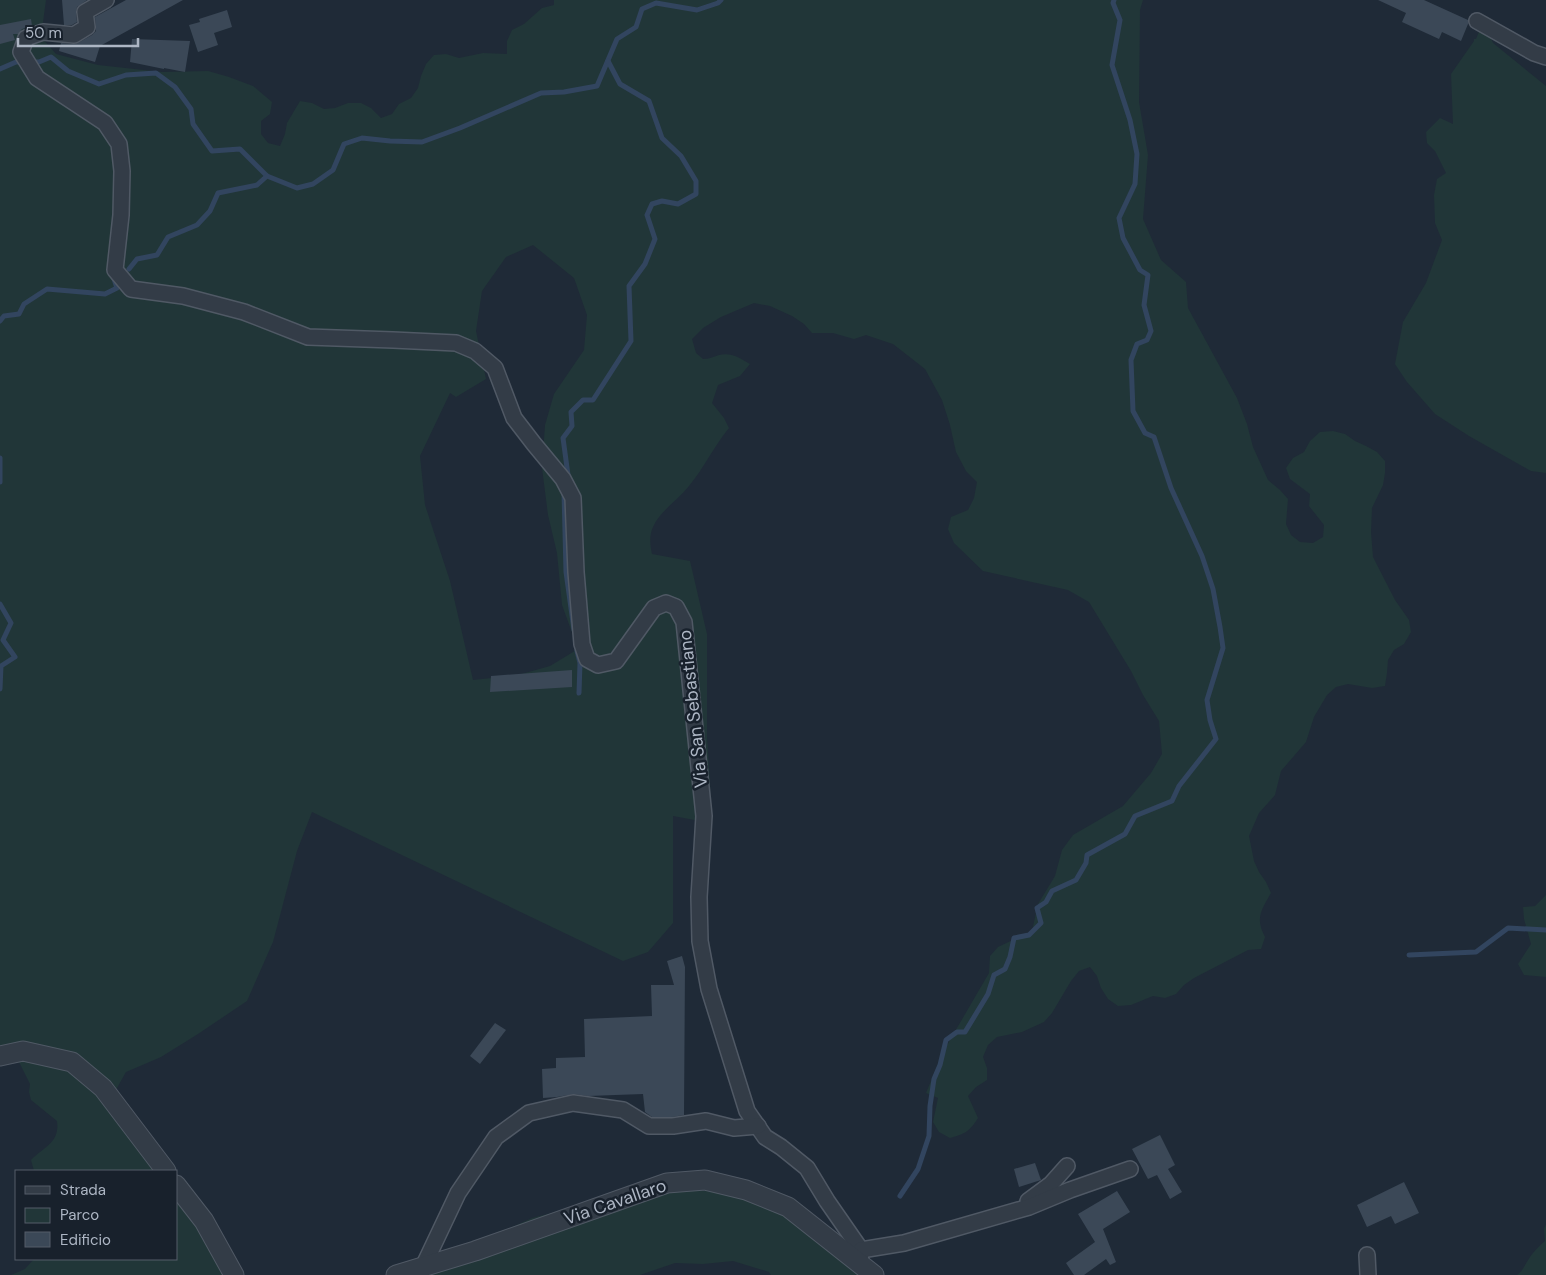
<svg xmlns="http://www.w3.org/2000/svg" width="1546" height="1275" font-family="'DM Sans',sans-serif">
<rect width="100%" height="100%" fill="#1f2a37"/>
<g fill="#213638" fill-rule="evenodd">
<path d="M0,0H46L41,37L56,54L98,65L162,72L208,71L229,77L253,86L272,102L270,114L261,121V134L268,143L280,146L285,134L287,123L300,101L312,103L324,109L335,108L348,103H361L371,108L381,118L392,114L399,104L411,98L418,88L421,76L426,64L434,55L446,54L459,58L483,53L507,54V41L512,30L524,24L542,8L554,5V0H1143L1140,10L1139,102L1148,155L1143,219L1161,260L1186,282L1188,308L1237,398L1247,424L1253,447L1268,480L1280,490L1288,499L1286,524L1291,535L1300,542L1313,543L1323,537L1324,525L1309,506L1310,494L1290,479L1286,468L1293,458L1304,452L1310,441L1320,432L1333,431L1345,434L1355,441L1366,446L1377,452L1385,461V473L1383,485L1372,508L1371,532L1373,557L1395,600L1409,620L1411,632L1404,644L1394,650L1388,660L1387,673L1385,686L1372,688L1348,684L1336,687L1327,695L1314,717L1306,742L1281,771L1275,795L1259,813L1249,836L1254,861L1259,872L1266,882L1271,893C1261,911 1255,918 1265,937L1261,949L1248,950L1194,978L1184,985L1176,994L1165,998L1153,996L1131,1005L1118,1006L1108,999L1101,988L1097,976L1090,967L1079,971L1071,981L1052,1013L1044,1022L1022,1032L997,1037L988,1045L983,1057L987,1068V1080L976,1087L968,1096L978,1118C970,1131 965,1134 950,1138L939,1132L933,1122L938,1098L926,1093L943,1052L989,973L990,956L998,947L1032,931L1038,904L1055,876L1062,850L1073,835L1123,806L1151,773L1162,754L1159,721L1143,695L1131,671L1089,602L1068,590L983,571L954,543L948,529L951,517L968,510L974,498L977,482L966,471L956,452L950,425L942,400L925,369L893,344L866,335L854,339L833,333H812L804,324L792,316L770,306L754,303L721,317L703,328L692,339L696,353L703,359C709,359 713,357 719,355C731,352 740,358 750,364L740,376L718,385L712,403L724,418L729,428C714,446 704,468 689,486C678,500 660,511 653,527C649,536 650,544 652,554L690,561L707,634V737L710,782L711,823L673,816V923L648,952L623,961L312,812L297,851L273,942L247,1001L198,1034L161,1057L126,1072L113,1095L173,1171H34L31,1160C44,1147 60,1143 57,1121L31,1100L29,1092L30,1084L11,1046L0,1049ZM533,245L574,278L587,315L584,350L554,394L545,425L542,468L548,515L557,553L562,605L578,649L550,666L518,675L473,680L450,581L425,505L420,456L450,393L456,397L486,379L476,331L482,291L506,257Z"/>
<path d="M1483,22L1493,43L1546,86V473L1531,471L1469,436L1435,414L1407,382L1395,364L1403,322L1426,283L1442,240L1435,223L1434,195L1437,179L1446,173L1435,151L1427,143L1426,132L1440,118L1453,124L1451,74L1474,41V39H1476Z"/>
<path d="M1546,895V977L1524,975L1518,964L1531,944L1524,919L1523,907L1535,906Z"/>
<path d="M176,1176L184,1186L234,1275H11L25,1269L34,1259H176Z"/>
<path d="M653,1187L758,1195L832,1230L881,1275H771L769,1272L733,1261L703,1264L675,1263L640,1275H409L532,1218Z"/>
<path d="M1546,1224V1275H1517C1524,1270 1525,1264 1530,1257C1534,1251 1539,1246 1545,1241L1544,1229Z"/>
</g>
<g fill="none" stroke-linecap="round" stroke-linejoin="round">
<g stroke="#32455f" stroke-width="5">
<path d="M31,62H39L51,57L68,71L99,84L126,75L156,73L175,87L191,109L193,124L212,151L240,149L267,176L297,188L313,184L333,170L344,144L362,138L390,141L422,142L460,128L541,93L564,92L597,86L617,39L636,27L642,9L656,3L697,10L718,3L721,0"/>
<path d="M0,69L16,62H23"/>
<path d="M129,269L137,259L157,255L168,237L197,225L210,211L218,193L257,185L267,176"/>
<path d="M0,321L4,316L19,314L24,304L47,289L105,294L117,288L113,276"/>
<path d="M0,458V482"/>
<path d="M568,475L563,438L572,426L571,412L583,400H593L631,341L629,286L645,264L655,239L647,215L652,204L662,201L678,204L696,194V181L681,156L662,138L649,101L620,84L608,61"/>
<path d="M564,492L566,572L574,630"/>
<path d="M0,604L11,623L3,640L15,657L1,666L0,689"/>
<path d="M577,651L580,663L579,693"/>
<path d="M1409,955L1476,952L1508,928L1546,930"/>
<path d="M900,1196L918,1169L929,1136L930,1106L934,1079L940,1065L946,1040L957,1032H965L988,994L994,975L1005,969L1010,957L1014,938L1029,935L1041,923L1037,908L1046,902L1052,891L1076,880L1086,863L1087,855L1125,834L1135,816L1172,801L1179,786L1216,739L1210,720L1207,700L1223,648L1220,627L1213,589L1202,556L1171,488L1154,437L1145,433L1133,411L1131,360L1137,344L1147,340L1151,331L1144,305L1148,275L1140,270L1123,238L1119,218L1135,184L1137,154L1130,120L1112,65L1120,20L1113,3L1114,0"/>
</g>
</g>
<g fill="#3b4857">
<path d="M62,0H87L77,7L76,13L77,22L72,25H64Z"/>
<path d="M126,0H183L100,46L95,62L59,51L61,43L73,44L78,43L92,35L96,31L95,17Z"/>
<path d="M1378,0H1424L1468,20V24L1461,41L1442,32L1439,39L1402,22L1406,13Z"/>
<path d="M227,10L232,27L214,33L218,45L198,52L189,25L200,22L199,19Z"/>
<path d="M31,19L32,26L22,29L18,34H13L15,40L0,44V25Z"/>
<path d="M132,39L190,41L185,72L164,68V69L130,62Z"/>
<path d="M572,670V687L490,692L491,676Z"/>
<path d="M682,956L685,967L684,1115L672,1117H652L645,1112L643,1094L588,1096L574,1094L557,1097L543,1098L542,1069L556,1068V1058L585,1057L584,1019L652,1016L651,985H674L667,961Z"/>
<path d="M495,1023L506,1030L480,1064L470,1056Z"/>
<path d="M1160,1135L1175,1165L1168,1169L1182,1192L1170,1199L1157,1175L1148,1179L1132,1149Z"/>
<path d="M1035,1163L1041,1180L1019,1187L1014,1169Z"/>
<path d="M1404,1182L1419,1213L1395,1224L1391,1216L1367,1227L1357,1205Z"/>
<path d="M1117,1191L1130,1212L1103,1229L1116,1262L1110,1265L1106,1259L1084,1275H1074L1066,1263L1095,1242L1078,1214Z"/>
</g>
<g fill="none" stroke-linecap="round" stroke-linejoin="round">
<defs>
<g id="minor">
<path d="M106,0L85,12L87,27L74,35L43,32L26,38L21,52L37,78L105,123L119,144L122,171L121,215L115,270L131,289L183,296L244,312L308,337L393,340L456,343L475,351L495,368L514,418L534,444L563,479L573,498L576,572L582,644L587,659L598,665L616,661L654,608L666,603L676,607L684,622L704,816L699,897L700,941L709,989L747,1111L765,1137L781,1147L807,1168L827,1201L861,1250L860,1263"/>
<path d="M1477,21L1534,53L1546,57"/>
<path d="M1028,1201L1051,1184L1067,1166"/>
<path d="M861,1250L904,1243L1029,1207L1070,1190L1130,1169"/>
<path d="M1367,1255L1368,1275"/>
<path d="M423,1267L458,1193L496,1137L529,1113L573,1103L623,1110L649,1126H673L706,1121L734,1128L758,1126"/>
</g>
<g id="tertiary">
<path d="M0,1056L23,1051L72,1062L103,1088L166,1171"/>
<path d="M176,1185L204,1221L234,1275"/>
<path d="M396,1275L475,1251L667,1183L705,1180L746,1190L788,1207L874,1275"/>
</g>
</defs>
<use href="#minor" stroke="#505965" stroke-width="18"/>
<use href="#tertiary" stroke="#505965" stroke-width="21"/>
<use href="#minor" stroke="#333c47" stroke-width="15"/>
<use href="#tertiary" stroke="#333c47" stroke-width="19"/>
</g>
<g text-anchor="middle" stroke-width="5" stroke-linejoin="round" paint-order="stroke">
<g font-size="18" fill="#adb6c4" stroke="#18212c">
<text transform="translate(693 709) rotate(-96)" y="6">Via San Sebastiano</text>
<text transform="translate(615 1202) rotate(-19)" y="6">Via Cavallaro</text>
</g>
</g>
<rect x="15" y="1170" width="162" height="90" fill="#18212c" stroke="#545d69"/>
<rect x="25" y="1186" width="25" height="8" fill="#333c47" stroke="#545d69"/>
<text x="60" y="1195" font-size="15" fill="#adb6c4">Strada</text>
<rect x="25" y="1208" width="25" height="15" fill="#213638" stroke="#545d69"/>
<text x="60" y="1220" font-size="15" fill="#adb6c4">Parco</text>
<rect x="25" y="1232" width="25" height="15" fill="#3b4857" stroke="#545d69"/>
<text x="60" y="1245" font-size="15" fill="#adb6c4">Edificio</text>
<path d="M18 38v8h120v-8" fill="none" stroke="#adb6c4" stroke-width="2.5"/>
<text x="25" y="38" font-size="15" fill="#adb6c4" stroke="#18212c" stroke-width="4" paint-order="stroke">50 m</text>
</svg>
